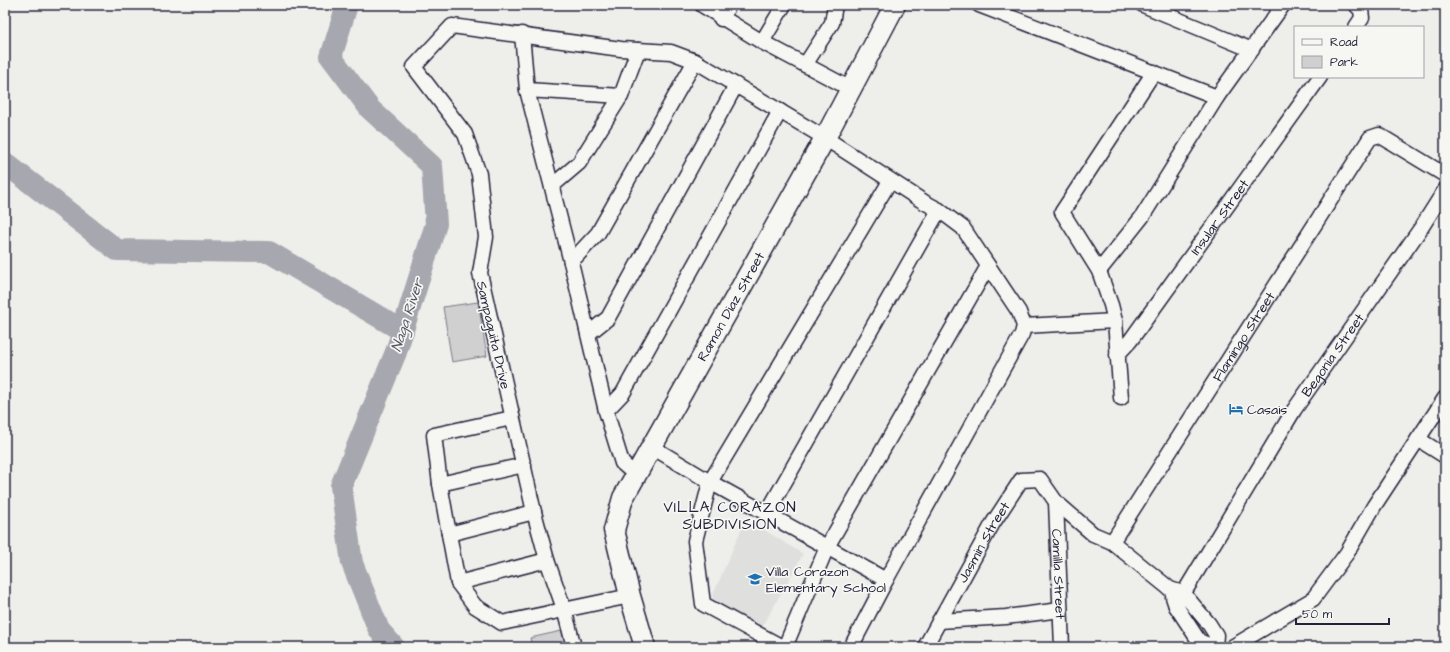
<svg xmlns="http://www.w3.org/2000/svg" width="1450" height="652" font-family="'Architects Daughter',sans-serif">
<rect width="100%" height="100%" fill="#eeeeeb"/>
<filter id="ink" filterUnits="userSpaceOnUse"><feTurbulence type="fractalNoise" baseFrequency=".025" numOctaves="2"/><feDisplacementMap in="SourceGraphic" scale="8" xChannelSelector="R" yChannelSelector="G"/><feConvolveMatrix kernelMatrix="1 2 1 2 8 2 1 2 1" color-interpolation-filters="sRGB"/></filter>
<g filter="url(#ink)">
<path fill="#dfdfde" d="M744,523L758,526L803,554L759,633L709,604Z"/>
<g fill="#d0d0d1" stroke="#797986">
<path d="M478,302L487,356L452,362L443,307Z"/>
<path d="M566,630L570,647H532L530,638Z"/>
</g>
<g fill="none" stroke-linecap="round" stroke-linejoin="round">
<g stroke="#a7a7af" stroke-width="22">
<path d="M347,5L331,57L370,109L432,166L436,224L396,352L341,486L352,563L379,630L394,647"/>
<path d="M5,163L117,250L269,252L403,331"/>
</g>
<defs>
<g id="street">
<path d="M702,5L762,42L851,89"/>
<path d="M979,5L1217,97L1283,5"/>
<path d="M1143,5L1252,50"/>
<path d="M1356,5L1361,10L1362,18L1356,27"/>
<path d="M721,19L729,5"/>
<path d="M522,34L527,90L571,262L606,411L622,463L637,476"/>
<path d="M762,42L784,5"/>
<path d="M805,65L832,23L835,5"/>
<path d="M527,90L621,96"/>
<path d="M552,186L579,163L621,96L638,50"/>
<path d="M571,262L598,233L695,61"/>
<path d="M1099,271L1142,217L1217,97"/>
<path d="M1024,326L1115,321"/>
<path d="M588,334L608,318L736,85"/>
<path id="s1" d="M1117,355L1130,341L1320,77"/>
<path d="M1121,398L1115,321L1111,305L1099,271L1062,212L1154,72"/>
<path d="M606,411L623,393L780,111"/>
<path d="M512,418L434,435L440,484L524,465"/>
<path d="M1418,439L1445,456"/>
<path d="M652,447L710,482L886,580"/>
<path d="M440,484L449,534L534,512"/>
<path id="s2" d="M1056,502L1062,647"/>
<path d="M767,513L939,210"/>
<path d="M449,534L458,583L475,606L502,623L630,596"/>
<path id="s3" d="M1112,542L1370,138L1379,135L1445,175"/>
<path d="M458,583L547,560"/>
<path d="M1173,597L1176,606L1199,641L1213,647"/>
<path id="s4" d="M1176,606L1294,410L1421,228L1445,190"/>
<path d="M939,621L1006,617L1060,610"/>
<path d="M574,647L564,609L547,560L534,512L480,273L486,237L479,174L465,134L414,67L452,26L621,49L671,52L695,61L825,138L924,202L939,210L963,228L1019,312L1024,326L1022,334L886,580L851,647"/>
<path d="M782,647L703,604L695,541L710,482L890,181"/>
<path d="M785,647L827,547L988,266"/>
<path id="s5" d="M925,647L993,523L1021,480L1040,479L1056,502L1093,534L1112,542L1170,589L1183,593L1209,624L1216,635L1215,647"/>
<path d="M1232,647L1313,599L1347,553L1374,506L1445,398"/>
</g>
<g id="secondary">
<path id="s6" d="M645,647L630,596L614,530L623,498L825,138L895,5"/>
</g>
</defs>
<use href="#street" stroke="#22223b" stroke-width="17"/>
<use href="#secondary" stroke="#22223b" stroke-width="23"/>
<use href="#street" stroke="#f6f6f2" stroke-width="14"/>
<use href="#secondary" stroke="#f6f6f2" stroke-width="20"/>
</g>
</g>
<defs>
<symbol id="hotel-bare" viewBox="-9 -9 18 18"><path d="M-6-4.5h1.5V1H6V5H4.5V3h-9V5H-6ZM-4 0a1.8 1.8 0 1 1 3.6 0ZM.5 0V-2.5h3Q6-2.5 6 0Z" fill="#1f6fb2" stroke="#f6f6f2" stroke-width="2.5" paint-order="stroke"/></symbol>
<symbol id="school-bare" viewBox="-9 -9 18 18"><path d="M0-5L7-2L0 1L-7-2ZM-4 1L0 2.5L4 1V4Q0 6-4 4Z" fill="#1f6fb2" stroke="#f6f6f2" stroke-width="2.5" paint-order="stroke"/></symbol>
</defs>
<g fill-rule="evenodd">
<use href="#hotel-bare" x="1226" y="399" width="20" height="20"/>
<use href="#school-bare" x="745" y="569" width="20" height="20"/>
</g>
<g text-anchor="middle" stroke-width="3.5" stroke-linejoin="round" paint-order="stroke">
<g font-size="14" fill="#22223b" stroke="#f6f6f2">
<text dy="5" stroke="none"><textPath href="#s1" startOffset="172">Insular Street</textPath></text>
<text dy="5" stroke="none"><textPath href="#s6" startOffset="374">Ramon Diaz Street</textPath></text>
<text transform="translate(494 335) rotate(77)" y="5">Sampaguita Drive</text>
<text dy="5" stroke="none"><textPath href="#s3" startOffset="244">Flamingo Street</textPath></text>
<text dy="5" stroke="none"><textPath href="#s4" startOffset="296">Begonia Street</textPath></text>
<text dy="5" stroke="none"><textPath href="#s5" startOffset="120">Jasmin Street</textPath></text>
<text dy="5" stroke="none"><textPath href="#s2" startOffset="72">Camilla Street</textPath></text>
</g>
<g font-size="14" fill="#22223b" stroke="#f6f6f2" text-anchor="start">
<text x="1247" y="414">Casais</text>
<text x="766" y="576">Villa Corazon<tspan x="766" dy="16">Elementary School</tspan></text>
</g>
<g font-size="15" font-style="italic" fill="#575769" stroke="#f6f6f2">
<text transform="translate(407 315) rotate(-72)" y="5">Naga River</text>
</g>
<g font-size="15" letter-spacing="1" fill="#22223b" stroke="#f6f6f2">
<text x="730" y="512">VILLA CORAZON<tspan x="730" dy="17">SUBDIVISION</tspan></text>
</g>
</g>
<rect width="1450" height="652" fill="none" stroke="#f6f6f2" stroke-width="20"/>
<rect x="10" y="10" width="1430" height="632" fill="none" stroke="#22223b" stroke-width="1.5" filter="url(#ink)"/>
<rect x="1294" y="26" width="130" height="52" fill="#f6f6f2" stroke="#a1a1a9"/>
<rect x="1302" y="39" width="20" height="6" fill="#f6f6f2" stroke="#a1a1a9"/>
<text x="1330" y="46" font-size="12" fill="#22223b">Road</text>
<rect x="1302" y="56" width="20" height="12" fill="#d0d0d1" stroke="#a1a1a9"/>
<text x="1330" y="66" font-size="12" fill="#22223b">Park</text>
<path d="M1296 618v6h93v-6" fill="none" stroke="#22223b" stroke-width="2"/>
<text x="1302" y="618" font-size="12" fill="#22223b" stroke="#f6f6f2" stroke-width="3" paint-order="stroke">50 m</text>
</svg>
